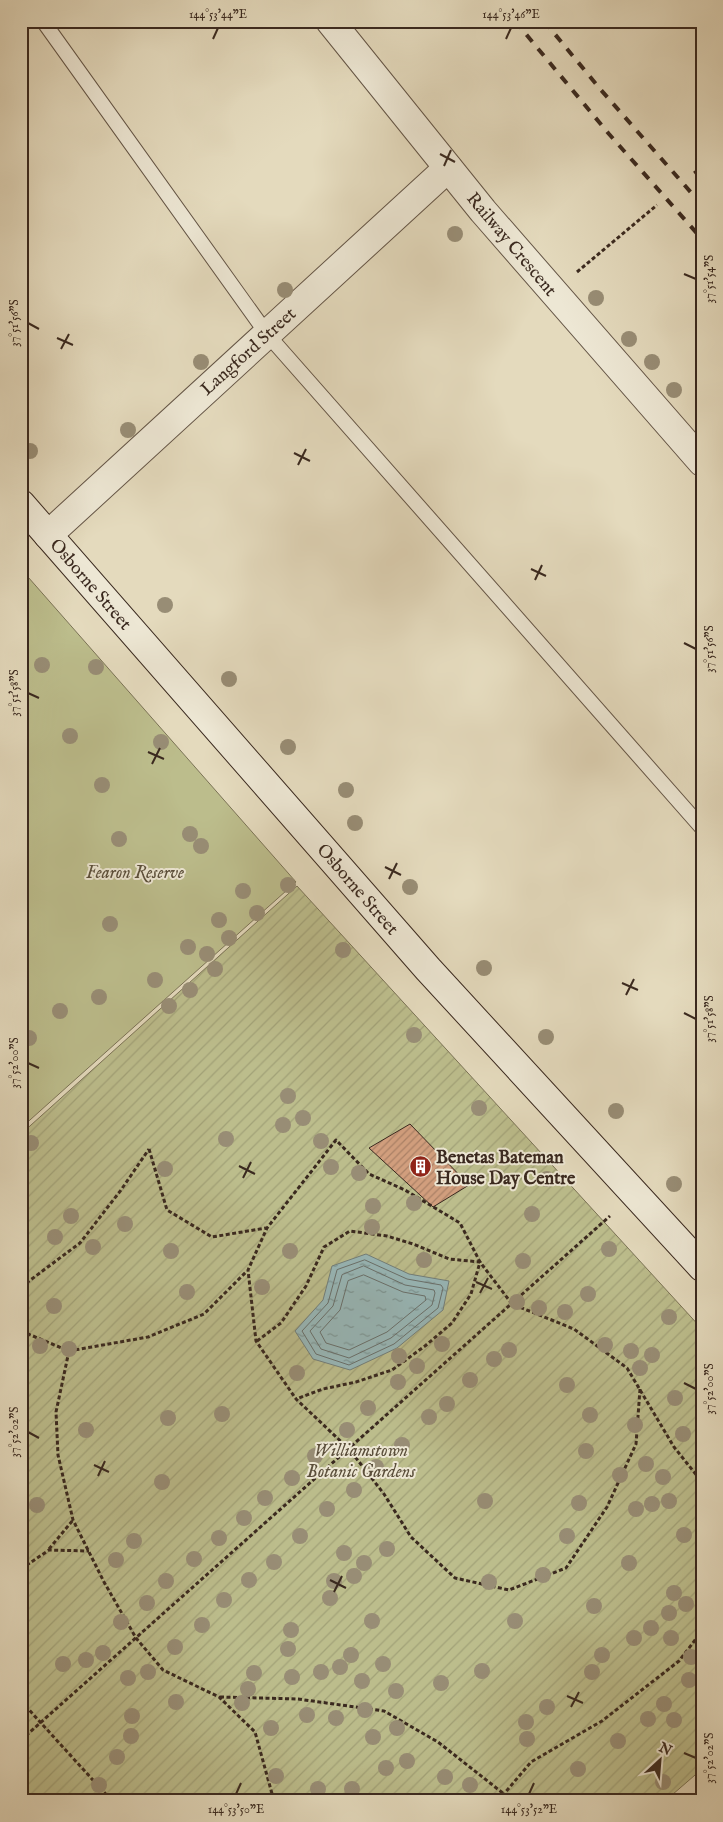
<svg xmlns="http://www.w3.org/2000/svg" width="723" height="1822" font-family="'IM FELL English',serif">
<defs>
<pattern id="garden-furrows" width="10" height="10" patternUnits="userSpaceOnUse" patternTransform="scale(1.25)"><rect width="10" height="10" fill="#bcbd8c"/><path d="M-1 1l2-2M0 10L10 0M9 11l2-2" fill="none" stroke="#a2a278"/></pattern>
<pattern id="water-ripples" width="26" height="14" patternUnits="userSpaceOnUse" patternTransform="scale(1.25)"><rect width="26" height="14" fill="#98b8b9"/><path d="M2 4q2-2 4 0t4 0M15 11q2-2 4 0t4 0" fill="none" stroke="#7d9696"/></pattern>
<pattern id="building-hatch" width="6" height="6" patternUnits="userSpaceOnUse" patternTransform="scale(1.25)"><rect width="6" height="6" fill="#d19e7d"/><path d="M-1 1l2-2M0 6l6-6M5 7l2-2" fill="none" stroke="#ab8166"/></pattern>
</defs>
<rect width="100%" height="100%" fill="#e4dabd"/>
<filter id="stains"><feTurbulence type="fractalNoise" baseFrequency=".004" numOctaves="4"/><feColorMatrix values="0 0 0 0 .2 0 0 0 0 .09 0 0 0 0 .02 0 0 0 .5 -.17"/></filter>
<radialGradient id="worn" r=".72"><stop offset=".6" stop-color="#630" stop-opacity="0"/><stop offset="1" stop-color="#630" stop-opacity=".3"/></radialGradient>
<path fill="#bcbd8c" stroke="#7b7356" d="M21,569L296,882L21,1128Z"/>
<path fill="url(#garden-furrows)" stroke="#7b7356" d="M297,886L702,1329V1769L665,1801H21V1134Z"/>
<path fill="url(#water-ripples)" stroke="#727f7b" d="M366,1254L409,1274L449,1281L443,1310L397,1348L350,1370L313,1359L295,1331L323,1300L332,1266Z"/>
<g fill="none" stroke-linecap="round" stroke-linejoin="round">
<g stroke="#69706c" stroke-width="1">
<path d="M365,1260L407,1279L441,1285L443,1288L438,1308L394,1344L349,1365L316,1354L302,1331L328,1303L337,1270Z"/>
<path d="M364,1266L405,1285L434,1290L435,1293L432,1305L391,1338L349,1358L321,1349L310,1331L333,1306L342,1275Z"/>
<path d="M364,1275L403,1292L425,1296L426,1300L387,1332L349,1350L326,1343L320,1332L340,1310L348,1281Z"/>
</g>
</g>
<path fill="url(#building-hatch)" stroke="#3a291f" d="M410,1124L469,1185L433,1207L369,1148Z"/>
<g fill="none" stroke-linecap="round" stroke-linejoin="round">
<defs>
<path id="lane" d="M43,21L267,334L702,828"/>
<g id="street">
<path d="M330,21L483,211L702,462"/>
<path d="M48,535L448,168"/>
</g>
<path id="secondary" d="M21,504L428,969L702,1267"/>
</defs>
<use href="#lane" stroke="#645546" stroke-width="16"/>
<use href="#street" stroke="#645546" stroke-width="30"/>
<use href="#secondary" stroke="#3a291f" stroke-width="30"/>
<g stroke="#3a291f" stroke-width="3" stroke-dasharray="4 2.5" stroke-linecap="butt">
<path d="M694,173L702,167"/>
<path d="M577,272L657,205"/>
<path d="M149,1149L167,1210L212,1237L266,1228"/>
<path d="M21,1287L80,1243L121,1190L149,1149"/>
<path d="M21,1331L69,1351L148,1337L204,1314L247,1271"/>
<path d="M257,1341L281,1323L306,1286L324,1247L350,1231L387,1236L413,1244L449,1259L480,1262L471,1294L452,1323L425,1346L392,1370L356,1382L323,1389L296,1399"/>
<path d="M69,1351L56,1412L58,1455L73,1520L104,1582L136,1638L163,1670L219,1697L255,1732L274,1801"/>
<path d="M640,1389L636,1444L607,1507L566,1568L509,1590L455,1578L411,1537L384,1494L349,1449L296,1399L256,1341L248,1270L267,1228L336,1140L369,1174L405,1190L460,1223L480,1262L512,1304L574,1329L627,1368L674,1447L702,1482"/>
<path d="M49,1549L73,1520"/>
<path d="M21,1569L49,1550L89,1551"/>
<path d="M220,1697L298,1699L384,1711L438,1742L504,1794"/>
<path d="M21,1701L112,1801"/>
<path d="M21,1740L610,1216"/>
<path d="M498,1801L531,1762L602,1721L679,1661L702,1631"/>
</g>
<use href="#lane" stroke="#ede7d4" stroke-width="14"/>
<use href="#street" stroke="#ede7d4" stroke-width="28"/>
<use href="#secondary" stroke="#ede7d4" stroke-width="28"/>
<g stroke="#3a291f" stroke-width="4" stroke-dasharray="9 9" stroke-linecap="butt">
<path d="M515,21L609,134L702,239"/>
<path d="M544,21L601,90L702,205"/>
</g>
</g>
<g fill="#988d75">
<circle cx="455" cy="234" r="8"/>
<circle cx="285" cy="290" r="8"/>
<circle cx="596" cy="298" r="8"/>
<circle cx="629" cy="339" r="8"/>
<circle cx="201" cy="362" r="8"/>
<circle cx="652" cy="362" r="8"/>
<circle cx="674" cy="390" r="8"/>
<circle cx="128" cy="430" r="8"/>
<circle cx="30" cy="451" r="8"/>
<circle cx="165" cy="605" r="8"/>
<circle cx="42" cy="665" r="8"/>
<circle cx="96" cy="667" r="8"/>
<circle cx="229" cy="679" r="8"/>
<circle cx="70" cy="736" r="8"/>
<circle cx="161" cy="742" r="8"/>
<circle cx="288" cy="747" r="8"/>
<circle cx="102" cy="785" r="8"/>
<circle cx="346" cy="790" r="8"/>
<circle cx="355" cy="823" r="8"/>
<circle cx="190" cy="834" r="8"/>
<circle cx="119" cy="839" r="8"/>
<circle cx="201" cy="846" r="8"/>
<circle cx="288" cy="885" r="8"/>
<circle cx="410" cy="887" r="8"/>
<circle cx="243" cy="891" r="8"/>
<circle cx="257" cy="913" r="8"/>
<circle cx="219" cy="920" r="8"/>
<circle cx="110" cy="924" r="8"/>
<circle cx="229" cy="938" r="8"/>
<circle cx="188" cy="947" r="8"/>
<circle cx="343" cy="950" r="8"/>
<circle cx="207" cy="954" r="8"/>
<circle cx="484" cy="968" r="8"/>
<circle cx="215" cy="969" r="8"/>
<circle cx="155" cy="980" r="8"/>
<circle cx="190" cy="990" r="8"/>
<circle cx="99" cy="997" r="8"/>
<circle cx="169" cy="1006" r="8"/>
<circle cx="60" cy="1011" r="8"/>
<circle cx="414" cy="1035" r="8"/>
<circle cx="546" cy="1037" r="8"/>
<circle cx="29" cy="1038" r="8"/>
<circle cx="288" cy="1096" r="8"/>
<circle cx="479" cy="1108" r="8"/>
<circle cx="616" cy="1111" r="8"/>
<circle cx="303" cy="1118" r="8"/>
<circle cx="283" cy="1125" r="8"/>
<circle cx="226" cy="1139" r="8"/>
<circle cx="321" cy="1141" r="8"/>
<circle cx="31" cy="1143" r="8"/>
<circle cx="331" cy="1167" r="8"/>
<circle cx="165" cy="1169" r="8"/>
<circle cx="359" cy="1173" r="8"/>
<circle cx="547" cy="1179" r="8"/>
<circle cx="674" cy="1184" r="8"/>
<circle cx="414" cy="1203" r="8"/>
<circle cx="373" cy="1206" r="8"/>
<circle cx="532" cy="1214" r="8"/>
<circle cx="71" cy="1216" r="8"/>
<circle cx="125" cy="1224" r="8"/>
<circle cx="372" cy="1227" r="8"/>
<circle cx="55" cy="1237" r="8"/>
<circle cx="93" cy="1247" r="8"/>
<circle cx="609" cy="1249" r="8"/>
<circle cx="171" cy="1251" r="8"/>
<circle cx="290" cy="1251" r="8"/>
<circle cx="424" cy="1260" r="8"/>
<circle cx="523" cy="1261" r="8"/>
<circle cx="262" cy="1287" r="8"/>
<circle cx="187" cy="1292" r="8"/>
<circle cx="588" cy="1294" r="8"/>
<circle cx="517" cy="1302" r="8"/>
<circle cx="54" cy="1306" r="8"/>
<circle cx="539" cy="1308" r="8"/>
<circle cx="565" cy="1312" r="8"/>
<circle cx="669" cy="1317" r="8"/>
<circle cx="442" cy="1344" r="8"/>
<circle cx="605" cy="1345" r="8"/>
<circle cx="40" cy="1346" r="8"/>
<circle cx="69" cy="1349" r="8"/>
<circle cx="509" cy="1350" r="8"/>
<circle cx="631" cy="1351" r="8"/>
<circle cx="652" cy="1355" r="8"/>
<circle cx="399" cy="1356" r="8"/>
<circle cx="494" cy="1359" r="8"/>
<circle cx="417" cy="1366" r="8"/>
<circle cx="640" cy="1368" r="8"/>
<circle cx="297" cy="1373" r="8"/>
<circle cx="470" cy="1380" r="8"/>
<circle cx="398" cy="1382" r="8"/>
<circle cx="567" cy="1385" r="8"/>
<circle cx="675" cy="1398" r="8"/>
<circle cx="447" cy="1404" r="8"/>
<circle cx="368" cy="1408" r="8"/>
<circle cx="222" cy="1414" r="8"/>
<circle cx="590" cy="1415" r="8"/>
<circle cx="429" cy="1417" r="8"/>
<circle cx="168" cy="1418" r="8"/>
<circle cx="635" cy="1425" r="8"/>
<circle cx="86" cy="1430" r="8"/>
<circle cx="347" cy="1430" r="8"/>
<circle cx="683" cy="1434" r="8"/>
<circle cx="402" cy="1445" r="8"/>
<circle cx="586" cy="1451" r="8"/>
<circle cx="315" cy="1456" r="8"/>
<circle cx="646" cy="1464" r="8"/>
<circle cx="376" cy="1467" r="8"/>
<circle cx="620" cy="1475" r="8"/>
<circle cx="663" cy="1477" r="8"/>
<circle cx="292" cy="1478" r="8"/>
<circle cx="162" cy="1482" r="8"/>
<circle cx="354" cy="1490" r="8"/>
<circle cx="265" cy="1498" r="8"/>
<circle cx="485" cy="1501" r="8"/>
<circle cx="669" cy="1501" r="8"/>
<circle cx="579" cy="1503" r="8"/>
<circle cx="652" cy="1504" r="8"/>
<circle cx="37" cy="1505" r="8"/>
<circle cx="327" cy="1509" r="8"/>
<circle cx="636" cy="1509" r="8"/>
<circle cx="244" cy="1518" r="8"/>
<circle cx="684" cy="1535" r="8"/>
<circle cx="300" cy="1536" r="8"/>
<circle cx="567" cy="1536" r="8"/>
<circle cx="219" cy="1538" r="8"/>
<circle cx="134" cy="1541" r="8"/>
<circle cx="387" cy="1549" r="8"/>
<circle cx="344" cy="1553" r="8"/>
<circle cx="194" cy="1559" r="8"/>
<circle cx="116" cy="1560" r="8"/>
<circle cx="274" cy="1562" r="8"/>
<circle cx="364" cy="1563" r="8"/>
<circle cx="629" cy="1563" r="8"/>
<circle cx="543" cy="1575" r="8"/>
<circle cx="354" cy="1576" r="8"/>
<circle cx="249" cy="1580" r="8"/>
<circle cx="166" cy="1581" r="8"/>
<circle cx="334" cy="1581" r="8"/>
<circle cx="489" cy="1582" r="8"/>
<circle cx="674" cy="1593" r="8"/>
<circle cx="330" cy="1598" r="8"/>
<circle cx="224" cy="1600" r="8"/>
<circle cx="147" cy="1603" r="8"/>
<circle cx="686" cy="1604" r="8"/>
<circle cx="594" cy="1606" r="8"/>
<circle cx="669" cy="1613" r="8"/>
<circle cx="372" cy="1621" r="8"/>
<circle cx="515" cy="1621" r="8"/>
<circle cx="121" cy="1622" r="8"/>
<circle cx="202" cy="1625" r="8"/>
<circle cx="651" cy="1628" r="8"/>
<circle cx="291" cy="1630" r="8"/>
<circle cx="634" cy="1638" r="8"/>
<circle cx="671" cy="1638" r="8"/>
<circle cx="175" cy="1647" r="8"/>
<circle cx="288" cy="1649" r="8"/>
<circle cx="103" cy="1653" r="8"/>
<circle cx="351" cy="1655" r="8"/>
<circle cx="602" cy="1655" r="8"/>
<circle cx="691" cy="1657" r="8"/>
<circle cx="86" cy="1660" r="8"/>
<circle cx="63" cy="1664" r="8"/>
<circle cx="383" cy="1664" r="8"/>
<circle cx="340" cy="1667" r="8"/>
<circle cx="482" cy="1671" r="8"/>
<circle cx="148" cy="1672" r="8"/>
<circle cx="321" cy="1672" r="8"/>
<circle cx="592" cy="1672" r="8"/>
<circle cx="254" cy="1673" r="8"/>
<circle cx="292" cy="1677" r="8"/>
<circle cx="128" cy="1678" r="8"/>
<circle cx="689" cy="1680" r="8"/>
<circle cx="362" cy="1681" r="8"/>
<circle cx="441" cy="1683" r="8"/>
<circle cx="248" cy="1689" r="8"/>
<circle cx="396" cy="1691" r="8"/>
<circle cx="176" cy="1702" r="8"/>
<circle cx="242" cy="1703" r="8"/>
<circle cx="664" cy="1704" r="8"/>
<circle cx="547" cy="1707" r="8"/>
<circle cx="365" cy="1710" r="8"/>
<circle cx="307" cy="1715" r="8"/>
<circle cx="132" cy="1716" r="8"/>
<circle cx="336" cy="1718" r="8"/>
<circle cx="648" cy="1719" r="8"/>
<circle cx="674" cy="1720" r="8"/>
<circle cx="526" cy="1722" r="8"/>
<circle cx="271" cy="1728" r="8"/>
<circle cx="397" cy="1728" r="8"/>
<circle cx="131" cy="1736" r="8"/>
<circle cx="373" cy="1737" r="8"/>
<circle cx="527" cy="1739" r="8"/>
<circle cx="618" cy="1741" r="8"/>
<circle cx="117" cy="1757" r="8"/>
<circle cx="407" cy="1761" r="8"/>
<circle cx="386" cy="1768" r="8"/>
<circle cx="578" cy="1769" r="8"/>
<circle cx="276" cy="1776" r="8"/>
<circle cx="445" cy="1777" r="8"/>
<circle cx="663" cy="1782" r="8"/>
<circle cx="99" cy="1785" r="8"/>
<circle cx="470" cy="1785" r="8"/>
<circle cx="318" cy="1789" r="8"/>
<circle cx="352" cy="1789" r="8"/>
</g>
<path fill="none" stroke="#3a291f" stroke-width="2" d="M213,39L218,28M506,39L511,28M440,154L455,162M444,166L451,150M684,274L696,279M28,323L39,329M57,338L73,345M61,349L69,334M294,453L310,461M298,465L306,449M531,569L546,576M535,580L542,565M684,643L696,649M28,693L39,698M148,752L164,759M152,764L160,748M385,867L401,875M389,879L397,863M622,983L638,990M626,995L634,979M684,1013L696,1019M28,1063L39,1068M239,1166L255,1174M243,1178L251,1162M476,1282L492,1289M480,1293L488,1278M684,1383L696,1389M28,1432L39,1438M94,1465L109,1472M98,1476L105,1461M330,1580L346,1588M334,1592L342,1576M567,1696L583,1703M571,1707L579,1692M684,1753L696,1758M236,1794L241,1783M529,1794L534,1783"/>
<defs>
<symbol id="building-disc" viewBox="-11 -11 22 22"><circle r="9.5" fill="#8f2418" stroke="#ede7d4"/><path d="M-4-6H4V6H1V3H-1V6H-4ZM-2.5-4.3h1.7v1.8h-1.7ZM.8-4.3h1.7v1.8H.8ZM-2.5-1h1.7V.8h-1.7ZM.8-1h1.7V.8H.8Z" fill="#fff"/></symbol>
</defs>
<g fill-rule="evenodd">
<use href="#building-disc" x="408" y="1154" width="25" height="25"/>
</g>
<g text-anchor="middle" stroke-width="4" stroke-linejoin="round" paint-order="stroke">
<g font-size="18" fill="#3a291f" stroke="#ede7d4">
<text transform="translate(512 244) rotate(50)" y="6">Railway Crescent</text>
<text transform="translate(248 351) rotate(-42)" y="6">Langford Street</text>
<text transform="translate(91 584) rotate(49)" y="6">Osborne Street</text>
<text transform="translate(358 889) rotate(49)" y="6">Osborne Street</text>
</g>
<g font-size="18" font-style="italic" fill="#5a4e3a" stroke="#ede7d4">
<text x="135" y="878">Fearon Reserve</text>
<text x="361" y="1456">Williamstown<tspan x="361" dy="21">Botanic Gardens</tspan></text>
</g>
<g font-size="18" font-weight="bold" fill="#3a291f" stroke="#ede7d4" text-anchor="start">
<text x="436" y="1163">Benetas Bateman<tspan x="436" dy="21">House Day Centre</tspan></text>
</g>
</g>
<rect width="723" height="1822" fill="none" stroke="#e4dabd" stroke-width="55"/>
<g transform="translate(660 1760) rotate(26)" stroke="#ede7d4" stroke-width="4" paint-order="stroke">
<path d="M0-4L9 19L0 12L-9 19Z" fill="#3a291f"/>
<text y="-8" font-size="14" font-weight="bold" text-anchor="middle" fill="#3a291f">N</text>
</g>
<rect x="28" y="28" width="668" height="1766" fill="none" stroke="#3a291f" stroke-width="2"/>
<g font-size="12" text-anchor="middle" fill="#3a291f">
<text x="218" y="18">144°53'44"E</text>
<text x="511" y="18">144°53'46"E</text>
<text transform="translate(709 279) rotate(-90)" y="4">37°51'54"S</text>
<text transform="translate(14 323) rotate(-90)" y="4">37°51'56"S</text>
<text transform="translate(709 649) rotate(-90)" y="4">37°51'56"S</text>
<text transform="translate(14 693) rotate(-90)" y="4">37°51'58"S</text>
<text transform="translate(709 1019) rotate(-90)" y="4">37°51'58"S</text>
<text transform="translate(14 1063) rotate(-90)" y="4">37°52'00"S</text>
<text transform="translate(709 1389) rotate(-90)" y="4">37°52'00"S</text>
<text transform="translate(14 1432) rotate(-90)" y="4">37°52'02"S</text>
<text transform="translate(709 1758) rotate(-90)" y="4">37°52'02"S</text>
<text x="236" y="1813">144°53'50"E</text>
<text x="529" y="1813">144°53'52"E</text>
</g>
<rect width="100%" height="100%" filter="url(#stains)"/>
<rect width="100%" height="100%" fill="url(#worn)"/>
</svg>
